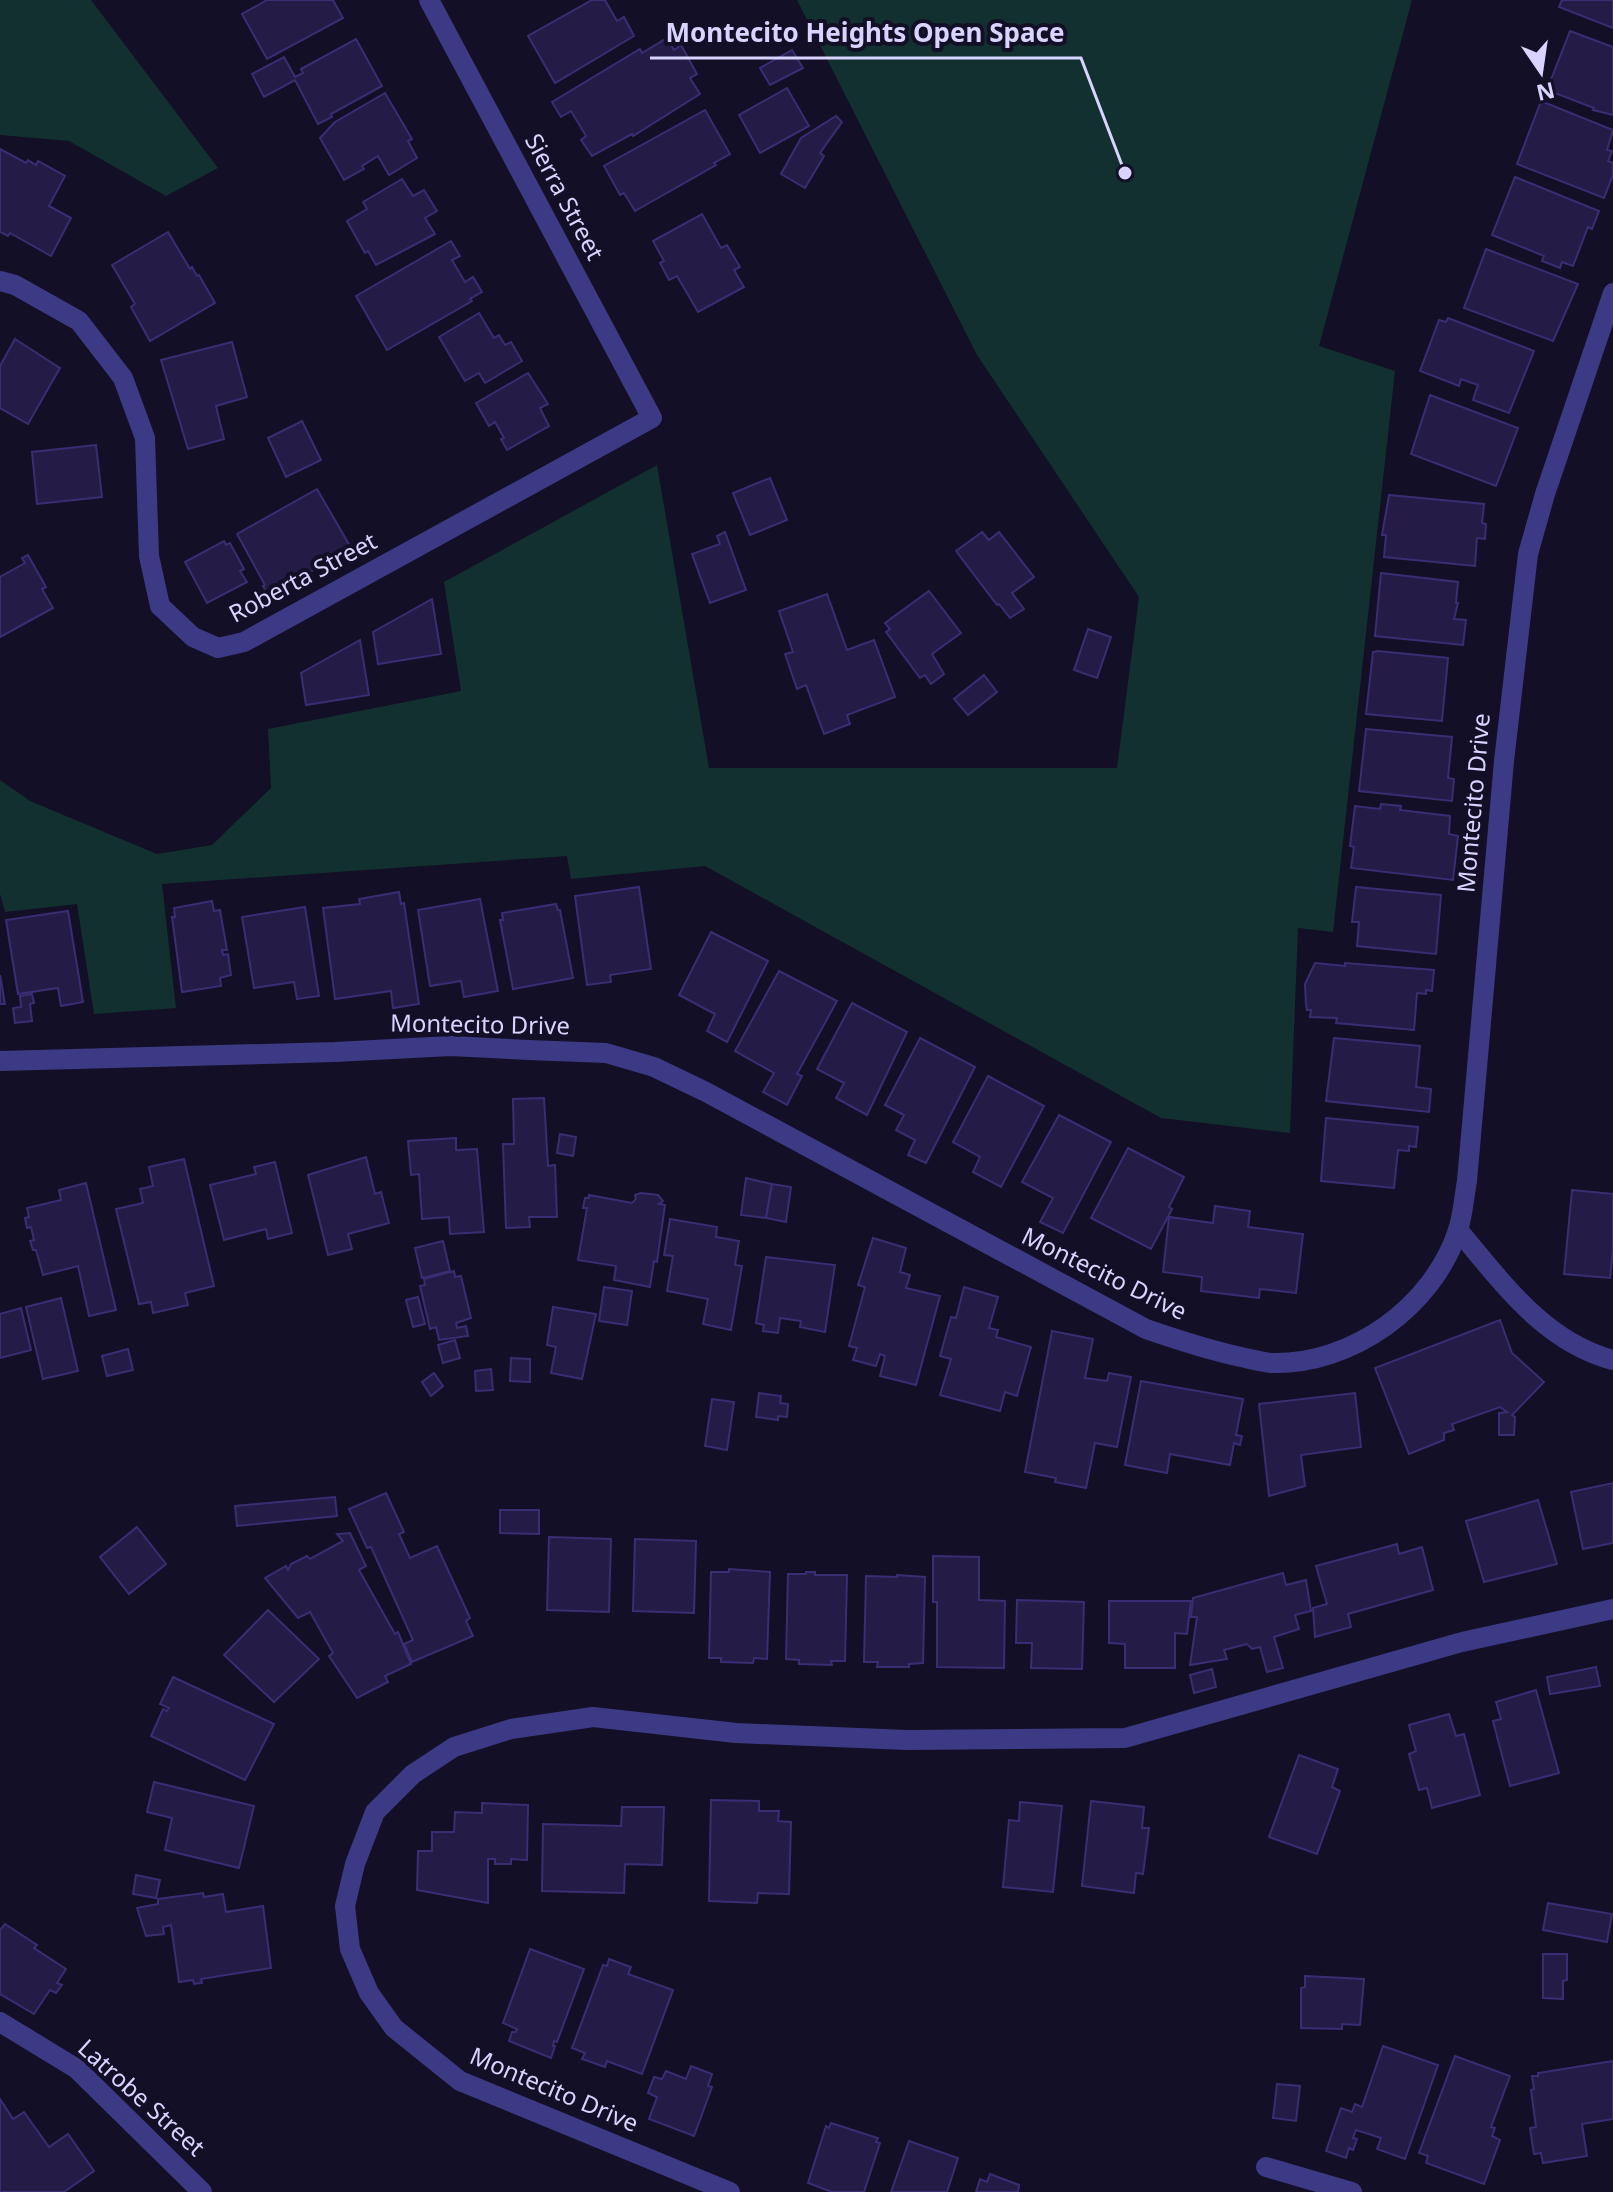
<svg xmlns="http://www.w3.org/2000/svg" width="1613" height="2192" font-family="'Noto Sans',sans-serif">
<rect width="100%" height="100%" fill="#130f26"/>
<g fill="#12302f">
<path d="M0,0H91L218,168L166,196L69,141L0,135Z"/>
<path d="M797,0H1412L1319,346L1395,371L1333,932L1298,928L1290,1133L1161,1118L705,866L571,879L567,856L162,884L176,1008L94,1014L77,904L5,912L0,894V780L30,801L157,854L212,845L271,788L268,729L461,691L444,582L657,465L709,768H1117L1139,597L977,355Z"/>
</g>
<g fill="#241b47" stroke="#3b2d73" stroke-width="2">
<path d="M267,0H333L343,18L267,59L242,14Z"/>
<path d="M592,0H605L617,21L624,17L634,36L555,83L528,36Z"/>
<path d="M1562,0H1613V28L1559,7Z"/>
<path d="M1570,31L1613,47V115L1593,110L1594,108L1547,90Z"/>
<path d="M667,38L674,50L681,45L697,74L690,78L700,94L633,136L632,134L592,156L581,140L586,136L571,111L561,117L552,102L640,49L642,53Z"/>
<path d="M356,39L382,86L331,114L332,117L318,124L295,80L264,97L252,74L284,57L295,77L303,73L301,69Z"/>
<path d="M792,50L803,68L770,85L760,68Z"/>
<path d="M787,88L809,126L760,153L739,115Z"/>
<path d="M385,93L412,139L408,141L417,158L389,175L378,156L362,166L364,169L344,180L320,138L335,122Z"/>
<path d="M1541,101L1613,130L1607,150L1612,151L1608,161L1613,163V175L1604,198L1517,164Z"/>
<path d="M705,110L730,154L714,163L716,165L635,211L624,193L620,195L604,166Z"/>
<path d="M836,116L842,122L820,153L824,156L805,188L781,174L801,138Z"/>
<path d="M0,149L26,163L28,160L36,165L38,161L65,176L49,206L71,218L51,256L10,233L8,236L0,232Z"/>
<path d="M1515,177L1599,211L1592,229L1588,227L1573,266L1562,262L1560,268L1542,261L1544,256L1492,235Z"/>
<path d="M402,179L413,196L424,190L437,211L425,218L435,234L376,265L368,251L365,253L347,221L367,209L363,202Z"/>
<path d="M702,214L721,248L727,245L740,267L734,270L744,287L698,312L677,276L669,280L660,263L664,261L653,241Z"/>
<path d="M168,232L190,269L192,267L197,276L199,275L215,303L150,341L131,307L135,304L112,265Z"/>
<path d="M451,241L460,256L452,260L465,282L473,277L482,292L470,299L472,301L387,350L356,296Z"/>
<path d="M1486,249L1578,284L1553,341L1464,308Z"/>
<path d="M479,313L494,338L499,335L505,345L511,342L522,361L485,383L479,373L465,381L439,337Z"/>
<path d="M1448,318L1534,351L1509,413L1473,400L1478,385L1461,379L1459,386L1420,371L1439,320L1446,322Z"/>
<path d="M15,339L60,368L28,424L0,408V366Z"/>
<path d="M232,342L247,397L216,406L224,439L188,449L161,360Z"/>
<path d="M528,373L548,404L540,408L549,426L507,450L501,439L504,438L495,422L489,426L476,403Z"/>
<path d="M1430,395L1518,428L1496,486L1411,454Z"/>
<path d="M302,421L321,460L286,477L268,438Z"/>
<path d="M96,445L102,497L37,504L32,452Z"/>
<path d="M770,478L787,520L750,535L733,493Z"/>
<path d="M317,489L351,548L302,577L304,581L271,600L263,586L265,585L237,534Z"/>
<path d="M1389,495L1484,504L1482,523L1486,524L1485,539L1477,538L1475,566L1384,557L1386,535H1382Z"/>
<path d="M725,532L746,590L710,603L692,554L720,544L717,536Z"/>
<path d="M982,532L989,540L999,532L1034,577L1012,593L1024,609L1010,618L999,604L997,605L956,551Z"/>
<path d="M224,541L226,545L230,543L244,569L240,571L247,582L207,603L185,562Z"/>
<path d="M28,555L46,587L42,589L53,608L0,637V577L25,563L22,558Z"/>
<path d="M1381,573L1458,582L1456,603H1458L1454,619L1466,620L1463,645L1375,636Z"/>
<path d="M929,591L961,633L932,654L944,674L931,684L925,675L920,678L886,632L890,629L885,623Z"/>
<path d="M827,594L847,650L874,640L895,697L847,715L850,724L824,734L806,685L797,689L785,654L793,652L779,611Z"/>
<path d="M432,599L441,654L378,664L373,632Z"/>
<path d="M1088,629L1111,637L1097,678L1074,670Z"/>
<path d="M360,640L369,695L306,705L301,673Z"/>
<path d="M1378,651L1448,658L1442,721L1366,714L1373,652Z"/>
<path d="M984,675L997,692L968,715L954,699Z"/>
<path d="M1366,729L1452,737L1448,778L1454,779L1452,801L1359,791Z"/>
<path d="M1381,804L1401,806L1400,810L1450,816L1449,834L1458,836L1453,880L1351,868L1354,847L1350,846L1355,806L1380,809Z"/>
<path d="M639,887L651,969L610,975L611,982L587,985L575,896Z"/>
<path d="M1356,887L1441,895L1436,954L1357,946L1359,922H1352Z"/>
<path d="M399,892L401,904L404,903L419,1004L393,1008L391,991L335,999L323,908L360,904L359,899Z"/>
<path d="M480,899L498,991L464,997L461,981L430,986L418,910Z"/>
<path d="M212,901L214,911L220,910L227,950H222L223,955L228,954L231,975L220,978L221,986L182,992L172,917H175L174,908Z"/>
<path d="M556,904L558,910H560L573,978L513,989L500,920H503L502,913Z"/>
<path d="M305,907L319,996L297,999L294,982L254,988L242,917Z"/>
<path d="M68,911L83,1002L61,1006L58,988L18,994L6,920Z"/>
<path d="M711,932L768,961L727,1042L707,1031L715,1014L679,995Z"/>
<path d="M1315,963L1345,966V963L1434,970L1432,991L1426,990V994L1417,993L1414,1030L1336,1023L1337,1018L1310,1017L1311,1010H1307L1306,1005L1305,984Z"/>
<path d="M779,971L837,1001L797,1074L802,1076L787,1105L763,1092L774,1073L735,1051Z"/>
<path d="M0,975L5,1004H0Z"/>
<path d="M32,994L34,1003L30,1004L32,1021L15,1023L13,1008L21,1007L20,996Z"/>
<path d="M852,1003L907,1032L867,1115L836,1098L844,1083L817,1069Z"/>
<path d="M920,1038L975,1067L926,1163L908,1155L915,1140L896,1130L904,1115L885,1105Z"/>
<path d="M1334,1038L1420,1046L1416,1087L1431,1089L1429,1112L1326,1101Z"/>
<path d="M988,1076L1044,1106L1001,1187L973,1172L980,1157L953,1142Z"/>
<path d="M544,1098L548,1166L555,1165L557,1217H529L530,1227L506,1228L503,1144H514L513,1099Z"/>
<path d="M1059,1115L1111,1142L1063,1233L1040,1222L1053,1198L1022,1182Z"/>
<path d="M1326,1118L1418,1127L1416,1147L1409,1146V1151L1398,1150L1394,1188L1321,1181Z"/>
<path d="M560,1134L576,1137L573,1156L557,1153Z"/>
<path d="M456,1138V1150L477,1149L484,1232L450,1234L449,1217L422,1219L419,1174L411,1175L408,1141Z"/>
<path d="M1128,1148L1184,1177L1169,1207L1172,1209L1151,1249L1091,1218Z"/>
<path d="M366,1157L375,1194L381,1192L389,1223L348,1234L352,1249L328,1255L308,1175Z"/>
<path d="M184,1159L214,1286L185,1293L188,1305L153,1313L151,1302L139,1304L116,1209L143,1203L140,1189L153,1186L149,1167Z"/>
<path d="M275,1162L292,1233L268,1239L266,1229L224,1240L210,1185L256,1174L254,1167Z"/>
<path d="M746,1178L772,1184L766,1218L741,1215Z"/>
<path d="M86,1183L116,1310L89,1316L78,1266L43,1275L36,1250H33L30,1241L34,1240L31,1227L27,1228L25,1218L29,1217L27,1208L61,1200L59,1190Z"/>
<path d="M772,1184L791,1187L786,1222L766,1218Z"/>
<path d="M1572,1190L1613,1194V1249L1610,1278L1564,1274Z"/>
<path d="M641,1193L658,1195L663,1201L659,1204L665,1205L657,1262L654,1261L650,1287L614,1280L616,1266L578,1260L587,1208H583L585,1198H589V1195L632,1203L636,1199L635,1195Z"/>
<path d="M1215,1206L1250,1211L1248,1227L1303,1234L1296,1293L1260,1289L1259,1298L1201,1291L1202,1277L1163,1272L1169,1217L1213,1223Z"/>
<path d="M670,1219L717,1227L716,1237L739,1241L735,1265L742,1266L731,1330L703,1324L708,1299L667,1291L673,1256L664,1255Z"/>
<path d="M873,1238L906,1248L900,1272L910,1275L906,1288L940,1296L916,1385L880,1376L885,1356L880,1354L876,1366L853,1360L857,1348L849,1346L865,1287L858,1285Z"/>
<path d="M443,1241L450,1271L422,1278L415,1248Z"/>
<path d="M766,1257L835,1265L825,1332L800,1327L801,1321L780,1318L778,1333L763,1331L764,1325L756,1323Z"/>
<path d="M454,1271L455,1277L461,1276L471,1318L456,1323L457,1328L466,1326L468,1336L439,1340L436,1327L430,1329L420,1286L425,1285L424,1279Z"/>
<path d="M604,1287L632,1291L627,1325L599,1321Z"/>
<path d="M964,1287L998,1297L989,1328L998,1330L996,1337L1031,1347L1017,1396L1005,1392L1000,1411L940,1395L951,1359L940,1356L951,1317L956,1318Z"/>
<path d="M418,1297L425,1324L413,1327L406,1300Z"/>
<path d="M61,1298L78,1371L43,1379L26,1307Z"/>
<path d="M553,1307L596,1314L582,1379L551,1373L556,1347L547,1345Z"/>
<path d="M21,1308L31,1350L0,1358V1314Z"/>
<path d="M1500,1320L1512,1353L1544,1382L1512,1415L1515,1417L1514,1435H1499V1413L1507,1412L1500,1407L1452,1424L1454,1430L1444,1433V1440L1409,1454L1375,1368Z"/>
<path d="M1052,1331L1093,1339L1085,1378L1107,1381L1109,1373L1131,1377L1117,1447L1095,1443L1086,1488L1055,1482L1056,1478L1025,1472Z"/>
<path d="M455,1340L460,1358L443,1363L438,1345Z"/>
<path d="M128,1349L133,1370L107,1376L102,1356Z"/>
<path d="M511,1358L530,1359V1382L510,1381Z"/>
<path d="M491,1369L493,1390L476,1391L475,1371Z"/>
<path d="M434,1373L443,1386L431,1396L422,1382Z"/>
<path d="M1141,1381L1243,1399L1236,1435L1242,1436L1240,1445L1234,1443L1230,1465L1170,1454L1167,1473L1125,1465Z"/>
<path d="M759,1393L781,1396L780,1403L788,1404L787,1417L778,1416V1420L756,1417Z"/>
<path d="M1355,1393L1361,1447L1301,1455L1305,1486L1269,1496L1259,1404Z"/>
<path d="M712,1399L734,1402L727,1450L705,1446Z"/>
<path d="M1613,1483V1543L1583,1549L1571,1492Z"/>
<path d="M386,1493L404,1532L399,1534L410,1558L437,1546L470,1618L466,1621L473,1636L412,1662L404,1644L413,1640L371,1547L367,1548L349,1509Z"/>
<path d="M335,1497L337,1516L237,1526L235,1506Z"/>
<path d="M1538,1500L1557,1564L1484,1582L1466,1521Z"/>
<path d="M500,1510H539V1534L500,1533Z"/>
<path d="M137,1527L166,1564L129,1594L100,1557Z"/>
<path d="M350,1533L366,1566L359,1570L395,1634L398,1632L411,1664L385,1676L388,1682L357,1698L329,1656L333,1653L310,1612L298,1618L265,1578L286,1566L288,1570L291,1564L307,1556L310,1559L343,1541L337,1534Z"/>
<path d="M549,1537L611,1539L609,1612L547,1610Z"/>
<path d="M635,1539L696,1541L694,1613L633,1611Z"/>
<path d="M1397,1544L1399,1554L1422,1547L1433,1590L1348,1614L1351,1627L1315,1637L1313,1608L1327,1604L1316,1566Z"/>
<path d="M933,1556L979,1557V1600L1005,1601L1004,1668L937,1667V1602H933Z"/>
<path d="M729,1569L770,1572L767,1659L754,1658L753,1663L721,1662V1658H709L711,1572H729Z"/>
<path d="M806,1572H815V1575H847L845,1661H831L832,1665L799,1664V1660L786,1659L788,1574H806Z"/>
<path d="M1283,1573L1286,1585L1306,1580L1311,1611L1295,1615L1299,1629L1274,1637L1283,1668L1267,1672L1260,1647L1252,1649L1247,1644L1224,1650L1227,1659L1190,1665L1197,1617H1191L1193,1598Z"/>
<path d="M897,1575L925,1577L923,1663L909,1664V1667H877L878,1662H864L866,1576L897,1577Z"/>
<path d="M1017,1600L1084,1602L1082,1669L1031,1668L1032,1643H1016Z"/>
<path d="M1109,1601H1191L1187,1634L1175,1633V1668H1125V1644L1109,1643Z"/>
<path d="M268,1610L319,1659L274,1702L224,1655Z"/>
<path d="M1596,1667L1600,1686L1550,1694L1547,1677Z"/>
<path d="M1212,1669L1216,1687L1194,1693L1190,1675Z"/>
<path d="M173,1677L274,1724L245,1780L151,1736L163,1709L167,1711L169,1708L160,1704Z"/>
<path d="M1536,1690L1559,1773L1510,1786L1493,1721L1501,1719L1496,1702Z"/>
<path d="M1449,1714L1456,1736L1464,1734L1480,1795L1432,1808L1427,1788L1419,1790L1409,1754L1416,1751L1409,1725Z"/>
<path d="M1299,1755L1338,1769L1332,1787L1340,1791L1317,1854L1269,1837Z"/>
<path d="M154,1782L254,1806L239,1868L165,1850L172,1818L147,1812Z"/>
<path d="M711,1800L759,1801V1811H779L778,1821L791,1822L789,1894L758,1893L757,1903L709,1901Z"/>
<path d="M1091,1801L1144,1807L1142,1828H1149L1143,1874L1136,1873L1134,1893L1082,1886Z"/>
<path d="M1020,1802L1062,1806L1053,1892L1003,1887L1009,1820L1019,1821Z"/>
<path d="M482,1803L528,1805L527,1860L511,1859V1864H495V1859H488V1903L417,1890L418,1851H432V1832H454L455,1812L482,1813Z"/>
<path d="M622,1807H664L662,1865L625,1864L624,1893L542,1891L543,1824L621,1826Z"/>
<path d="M136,1875L160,1880L156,1898L133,1894Z"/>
<path d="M203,1893L204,1897L223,1894L226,1912L263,1906L271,1968L201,1979L202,1983L194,1984L193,1980L179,1982L171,1925L163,1927L164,1934L146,1936L137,1908L158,1904V1899Z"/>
<path d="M1548,1903L1612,1914L1607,1942L1543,1930Z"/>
<path d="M5,1924L37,1945L34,1948L66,1969L57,1983L62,1985L56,1993L50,1990L34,2014L0,1994V1930Z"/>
<path d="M530,1949L584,1969L557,2042L554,2041L553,2046H555L551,2058L509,2041L512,2032H516L517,2029L503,2023Z"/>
<path d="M1543,1954H1567V1980L1563,1981V1999L1543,1998Z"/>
<path d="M609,1959L631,1967L628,1974L673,1990L642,2074L607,2061L605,2067L582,2059L585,2053L572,2048L603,1965L607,1966Z"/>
<path d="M1305,1976L1364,1979L1360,2025L1342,2024V2029L1301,2028V1988L1305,1987Z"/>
<path d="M1383,2046L1438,2065L1405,2159L1377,2149L1381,2138L1356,2130L1353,2138L1357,2139L1353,2150L1349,2148L1346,2158L1326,2151L1341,2108L1352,2112L1355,2104L1362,2107Z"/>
<path d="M1455,2056L1510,2076L1491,2127L1495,2128L1492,2136L1500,2140L1484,2184L1426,2163L1428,2156L1419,2153Z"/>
<path d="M1613,2061V2119L1582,2124L1587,2156L1543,2163L1541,2153L1534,2154L1530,2128L1536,2127L1531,2090L1534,2089L1532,2076H1538V2073Z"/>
<path d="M691,2066L712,2074L708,2086L712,2087L694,2136L649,2119L657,2097L648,2093L654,2077L662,2079L666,2071L686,2079Z"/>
<path d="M1277,2084L1300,2086L1296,2121L1273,2118Z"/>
<path d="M0,2099L13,2119L24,2112L49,2147L68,2134L94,2171L64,2192H0Z"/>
<path d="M831,2123L878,2138L876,2142L880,2143L864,2192H832L808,2183L826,2126L829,2128Z"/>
<path d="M909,2141L958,2158L947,2192H891Z"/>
<path d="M990,2174L1019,2185L1018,2192H976L980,2179L987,2182Z"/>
</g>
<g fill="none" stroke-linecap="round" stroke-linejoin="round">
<g stroke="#3d3a85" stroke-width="20">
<path d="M0,281L15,285L79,321L123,378L145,438L149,556L160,606L193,637L218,648L244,642L652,418L429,0"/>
<path d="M0,1061L335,1052L451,1046L529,1050L606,1053L654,1067L706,1092L1146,1329C1178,1340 1208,1350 1241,1357C1250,1359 1261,1362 1271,1363C1352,1365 1433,1307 1458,1230C1463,1215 1464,1197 1467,1181L1504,761L1528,554L1545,494L1613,293"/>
<path d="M1458,1230C1502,1282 1544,1342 1613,1360"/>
<path d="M0,2022L77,2069L202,2192"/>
<path d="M1266,2167L1352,2192"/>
<path d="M730,2192L460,2081L394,2028L369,1993L350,1949L345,1906L355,1864L375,1812L413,1774L454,1747L511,1729L593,1717L736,1733L907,1740L1125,1738L1462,1642L1613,1609"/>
</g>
</g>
<g text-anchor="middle" stroke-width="8" stroke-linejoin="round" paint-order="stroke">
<g font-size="24" fill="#d9d4ff" stroke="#130f26">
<text transform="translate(564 197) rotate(62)" y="8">Sierra Street</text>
<text transform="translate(303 578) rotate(-28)" y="8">Roberta Street</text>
<text transform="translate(1474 803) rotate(-85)" y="8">Montecito Drive</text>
<text transform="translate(480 1025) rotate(1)" y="8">Montecito Drive</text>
<text transform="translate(1104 1274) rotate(26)" y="8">Montecito Drive</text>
<text transform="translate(554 2090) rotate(23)" y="8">Montecito Drive</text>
<text transform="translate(141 2098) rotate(42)" y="8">Latrobe Street</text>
</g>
</g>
<path fill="none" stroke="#d9d4ff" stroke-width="3" d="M1125 173L1081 58H650"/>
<circle fill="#d9d4ff" stroke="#130f26" stroke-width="3" cx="1125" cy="173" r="8"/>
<g font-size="26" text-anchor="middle" font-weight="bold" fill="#d9d4ff" stroke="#130f26" stroke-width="8" stroke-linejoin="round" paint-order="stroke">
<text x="865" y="42">Montecito Heights Open Space</text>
</g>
<g transform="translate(1541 72) rotate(167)" stroke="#130f26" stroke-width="6" paint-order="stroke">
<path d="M0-6L14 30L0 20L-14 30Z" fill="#d9d4ff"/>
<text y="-12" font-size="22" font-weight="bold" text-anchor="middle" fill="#d9d4ff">N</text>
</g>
</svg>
